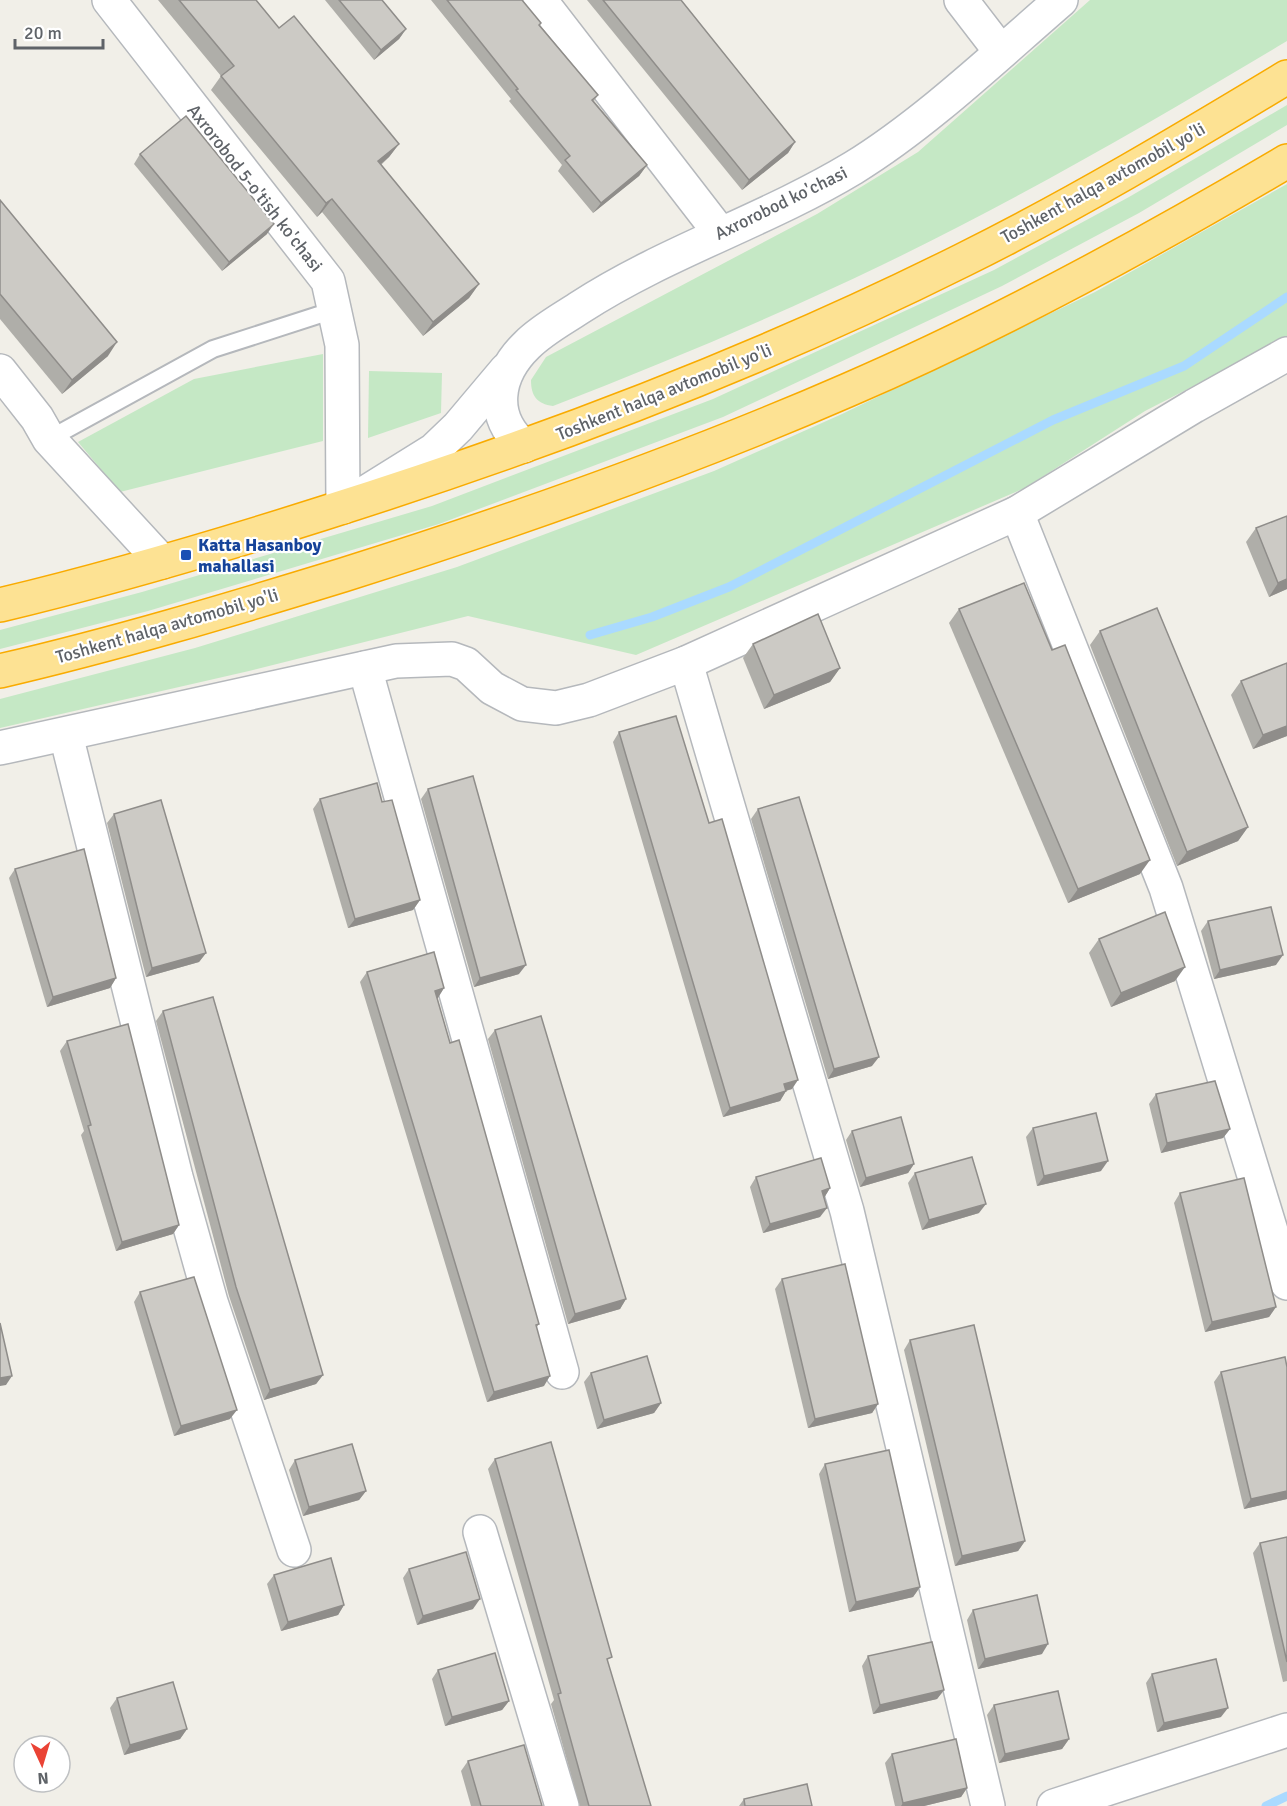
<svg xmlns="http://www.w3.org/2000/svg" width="1287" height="1806" font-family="Signika,sans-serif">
<rect width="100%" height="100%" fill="#f1efe8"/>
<g fill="#c5e8c5">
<path d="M1090,0H1287V41C1155,120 1021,198 882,265C774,317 664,363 553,406C537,404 531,396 531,380L546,357L817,214L918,152Z"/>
<path d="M1287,105V125L1139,213L1002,286L723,417L439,524L148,611L0,649V630L142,592L432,506L713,399L994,270L1129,197Z"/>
<path d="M1287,184V338L1145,411L1025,488L636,655L468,616L249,671L0,728V699L195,648L457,567L714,471L842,414L1095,292Z"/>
<path d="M323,354V441L120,492L78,442L194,379Z"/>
<path d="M369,371L442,373L441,413L368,438Z"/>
</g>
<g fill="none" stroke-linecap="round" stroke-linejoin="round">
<g stroke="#aadaff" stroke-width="9">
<path d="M590,635L652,617L729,587L1053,420L1184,366L1287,297"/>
<path d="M1266,1806L1287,1796"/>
</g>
<defs>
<path id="lane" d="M49,439L213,349L334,310"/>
<g id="street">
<path d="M109,0L328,281L342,345L343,507"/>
<path d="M540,0L720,233"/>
<path d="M961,0L1001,52"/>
<path d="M0,371L37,418L49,439L162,562"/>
<path d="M1017,513L1166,888L1287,1283"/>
<path d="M686,663L847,1211L988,1806"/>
<path d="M365,668L562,1372"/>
<path d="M66,735L176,1177L211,1302L294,1550"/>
<path d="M0,748L396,661L452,659L466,664L492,688L522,704L556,708L589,700L686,663L1017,513L1194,406L1287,354"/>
<path d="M480,1532L562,1806"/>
<path d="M1054,1806L1287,1730"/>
</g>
<g id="secondary">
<path d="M524,446C489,417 496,375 527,345C542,330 561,320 579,308C665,252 765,221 853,168C926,123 996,56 1061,0"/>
<path d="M365,493L434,450L458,427L506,370"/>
</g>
<g id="highway">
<path d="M0,605C109,579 217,547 324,513C543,444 757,363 963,260C1074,205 1181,141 1287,77"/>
<path d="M0,671C116,644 229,610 343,575C514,521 683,462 848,390C999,325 1145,245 1287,161"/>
</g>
</defs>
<use href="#lane" stroke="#b5b8bc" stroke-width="20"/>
<use href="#street" stroke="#b5b8bc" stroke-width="36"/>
<use href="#secondary" stroke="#b6babf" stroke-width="36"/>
<use href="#highway" stroke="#f9ab00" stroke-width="36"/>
<use href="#lane" stroke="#fff" stroke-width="16"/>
<use href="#street" stroke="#fff" stroke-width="33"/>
<use href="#secondary" stroke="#fff" stroke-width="33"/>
<use href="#highway" stroke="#fde293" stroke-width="33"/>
</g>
<g fill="#afaea9">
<path d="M158,0H256L279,28L399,144L389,157L381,165L479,284L469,298L423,336L322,212L317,217L211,90L221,76Z"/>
<path d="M325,0H382L406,29L399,39L374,60Z"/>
<path d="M431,0H522L541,23L540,25L598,95L594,101L647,165L639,176L593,213L558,171L562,165L509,101L511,99Z"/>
<path d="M587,0H681L795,142L788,153L742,190Z"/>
<path d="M140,154L267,234L222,271L134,164Z"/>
<path d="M0,200L108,356L62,394L0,319Z"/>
<path d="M1256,528L1287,589L1269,597L1246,542Z"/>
<path d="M959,609L1052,650L1140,874L1068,903L949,623Z"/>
<path d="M1100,631L1248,827L1238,841L1177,866L1090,645Z"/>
<path d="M753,644L840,668L830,682L764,709L743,658Z"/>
<path d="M1287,663V736L1253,749L1231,695L1241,681Z"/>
<path d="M619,732L709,823L792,1089L786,1091L780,1101L723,1117L613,742Z"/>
<path d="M428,789L519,974L474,987L421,799Z"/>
<path d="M320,799L420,900L413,910L348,928L313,809Z"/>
<path d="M758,809L872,1066L828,1079L751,819Z"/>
<path d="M114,814L206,953L199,962L146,977L107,823Z"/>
<path d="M15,869L116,978L110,988L47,1007L9,878Z"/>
<path d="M1208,921L1276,965L1214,979L1201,931Z"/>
<path d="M1099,939L1175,981L1111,1007L1089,953Z"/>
<path d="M367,972L444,988L437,998L450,1043L539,1324L536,1328L544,1386L487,1402L360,982Z"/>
<path d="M163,1011L323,1375L316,1384L264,1400L229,1296L156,1021Z"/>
<path d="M495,1030L626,1299L620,1309L568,1324L488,1039Z"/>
<path d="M67,1041L179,1225L173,1234L116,1251L81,1135L84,1131L60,1051Z"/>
<path d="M1156,1094L1230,1129L1223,1138L1161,1153L1149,1104Z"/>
<path d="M1033,1128L1101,1171L1037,1186L1026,1137Z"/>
<path d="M852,1131L914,1164L908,1173L860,1187L846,1140Z"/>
<path d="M915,1173L979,1213L922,1230L908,1183Z"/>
<path d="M756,1177L830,1188L824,1198L820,1217L763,1233L750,1187Z"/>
<path d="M1180,1193L1276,1307L1269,1317L1205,1332L1174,1203Z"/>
<path d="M782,1279L878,1404L872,1413L808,1428L775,1289Z"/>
<path d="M140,1292L230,1419L174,1436L134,1302Z"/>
<path d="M910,1340L1025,1541L1018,1551L955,1566L904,1350Z"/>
<path d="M1221,1372L1287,1499L1244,1509L1214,1382Z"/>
<path d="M591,1373L661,1403L654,1413L597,1429L584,1382Z"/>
<path d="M495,1459L608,1663L651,1806H580L551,1704L554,1700L488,1469Z"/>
<path d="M295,1460L366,1491L359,1500L303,1516L289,1470Z"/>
<path d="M825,1464L920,1587L913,1597L849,1612L819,1474Z"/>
<path d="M1287,1537V1681L1283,1682L1253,1553L1260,1543Z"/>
<path d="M409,1569L473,1609L417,1625L403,1578Z"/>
<path d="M274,1575L344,1605L338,1615L281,1631L267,1584Z"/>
<path d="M973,1610L1042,1654L978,1669L967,1620Z"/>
<path d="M868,1656L944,1690L937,1699L873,1714L862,1666Z"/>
<path d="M438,1670L509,1701L502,1710L445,1726L432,1679Z"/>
<path d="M1152,1674L1221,1717L1157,1732L1146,1683Z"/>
<path d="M117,1698L187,1729L180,1739L124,1755L110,1708Z"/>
<path d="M994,1705L1069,1739L1062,1749L999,1763L987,1715Z"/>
<path d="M892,1754L967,1788L961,1797L924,1806H895L885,1763Z"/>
<path d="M468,1761L542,1806H471L461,1771Z"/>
<path d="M744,1799L812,1806H739Z"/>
</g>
<g fill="#8f8d8a">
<path d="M406,29L399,39L374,60L381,50Z"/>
<path d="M795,142L788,153L742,190L749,180Z"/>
<path d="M399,144L389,157L368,175L378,161Z"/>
<path d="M647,165L639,176L593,213L601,203Z"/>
<path d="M332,199L322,212L317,217L326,203Z"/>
<path d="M274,224L267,234L222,271L229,262Z"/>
<path d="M479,284L469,298L423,336L433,322Z"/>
<path d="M117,342L108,356L62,394L72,380Z"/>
<path d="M1287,579V589L1269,597L1278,583Z"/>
<path d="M840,668L830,682L764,709L774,695Z"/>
<path d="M1287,726V736L1253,749L1263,735Z"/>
<path d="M1248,827L1238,841L1177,866L1187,852Z"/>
<path d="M1150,860L1140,874L1068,903L1078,889Z"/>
<path d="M420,900L413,910L348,928L355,919Z"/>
<path d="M206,953L199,962L146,977L152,968Z"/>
<path d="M1283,955L1276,965L1214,979L1220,970Z"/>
<path d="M526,965L519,974L474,987L480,978Z"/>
<path d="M1185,967L1175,981L1111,1007L1121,993Z"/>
<path d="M116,978L110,988L47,1007L53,997Z"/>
<path d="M444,988L438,998L428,1000L435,991Z"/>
<path d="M879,1057L872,1066L828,1079L834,1069Z"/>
<path d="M798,1080L792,1089L777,1093L784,1084Z"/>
<path d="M786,1091L780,1101L723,1117L730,1108Z"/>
<path d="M1230,1129L1223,1138L1161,1153L1167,1143Z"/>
<path d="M1108,1161L1101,1171L1037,1186L1044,1176Z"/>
<path d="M914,1164L908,1173L860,1187L866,1178Z"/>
<path d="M830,1188L824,1198L822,1191Z"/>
<path d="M986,1204L979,1213L922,1230L929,1220Z"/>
<path d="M827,1208L820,1217L763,1233L770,1224Z"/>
<path d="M179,1225L173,1234L116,1251L122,1242Z"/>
<path d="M626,1299L620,1309L568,1324L575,1314Z"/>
<path d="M1276,1307L1269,1317L1205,1332L1212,1322Z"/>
<path d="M323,1375L316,1384L264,1400L270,1390Z"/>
<path d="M12,1376L6,1385L0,1386V1378Z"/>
<path d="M550,1376L544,1386L487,1402L494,1392Z"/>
<path d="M661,1403L654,1413L597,1429L604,1420Z"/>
<path d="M878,1404L872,1413L808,1428L815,1419Z"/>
<path d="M237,1410L230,1419L174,1436L181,1426Z"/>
<path d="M366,1491L359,1500L303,1516L309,1507Z"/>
<path d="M1287,1491V1499L1244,1509L1251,1499Z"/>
<path d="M1025,1541L1018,1551L955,1566L962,1556Z"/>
<path d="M920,1587L913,1597L849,1612L856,1602Z"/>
<path d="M480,1599L473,1609L417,1625L423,1616Z"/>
<path d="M344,1605L338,1615L281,1631L288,1622Z"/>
<path d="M1048,1644L1042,1654L978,1669L985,1659Z"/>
<path d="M944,1690L937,1699L873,1714L880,1705Z"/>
<path d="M509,1701L502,1710L445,1726L452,1717Z"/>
<path d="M1228,1708L1221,1717L1157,1732L1164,1723Z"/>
<path d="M187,1729L180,1739L124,1755L130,1745Z"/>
<path d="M1069,1739L1062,1749L999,1763L1005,1754Z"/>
<path d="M967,1788L961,1797L924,1806H901L903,1803Z"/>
</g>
<g fill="#cccac5" stroke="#8f8d8a" stroke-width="1.5">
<path d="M179,0H256L279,28L294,16L399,144L378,161L479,284L433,322L332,199L326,203L221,76L234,66Z"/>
<path d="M339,0H382L406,29L381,50Z"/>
<path d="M447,0H522L541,23L539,25L598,95L592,100L647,165L601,203L565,160L570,156L516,90L518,89Z"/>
<path d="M603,0H681L795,142L749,180Z"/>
<path d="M186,116L274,224L229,262L140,154Z"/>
<path d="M0,200L117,342L72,380L0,294Z"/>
<path d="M1287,516V579L1278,583L1256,528Z"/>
<path d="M1024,583L1052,650L1065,645L1150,860L1078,889L959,609Z"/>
<path d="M1157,608L1248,827L1187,852L1100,631Z"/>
<path d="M818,614L840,668L774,695L753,644Z"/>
<path d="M1287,663V726L1263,735L1241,681Z"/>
<path d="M676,716L709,823L722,819L798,1080L784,1084L786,1091L730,1108L619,732Z"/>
<path d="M473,776L526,965L480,978L428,789Z"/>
<path d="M377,783L382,802L392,800L420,900L355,919L320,799Z"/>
<path d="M799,797L879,1057L834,1069L758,809Z"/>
<path d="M161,800L206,953L152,968L114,814Z"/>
<path d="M84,849L116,978L53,997L15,869Z"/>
<path d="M1271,907L1283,955L1220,970L1208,921Z"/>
<path d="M1165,912L1185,967L1121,993L1099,939Z"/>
<path d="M434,952L444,988L435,991L450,1043L459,1040L539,1324L536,1325L550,1376L494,1392L367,972Z"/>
<path d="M213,997L323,1375L270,1390L236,1287L163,1011Z"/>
<path d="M541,1016L626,1299L575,1314L495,1030Z"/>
<path d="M128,1024L179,1225L122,1242L88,1126L91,1125L67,1041Z"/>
<path d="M1215,1081L1230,1129L1167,1143L1156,1094Z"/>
<path d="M1096,1113L1108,1161L1044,1176L1033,1128Z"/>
<path d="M901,1117L914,1164L866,1178L852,1131Z"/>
<path d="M972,1157L986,1204L929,1220L915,1173Z"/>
<path d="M821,1158L830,1188L822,1191L827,1208L770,1224L756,1177Z"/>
<path d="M1244,1178L1276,1307L1212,1322L1180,1193Z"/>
<path d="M845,1264L878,1404L815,1419L782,1279Z"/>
<path d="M194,1277L237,1410L181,1426L140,1292Z"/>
<path d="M0,1323L12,1376L0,1378Z"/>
<path d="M974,1325L1025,1541L962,1556L910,1340Z"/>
<path d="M647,1356L661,1403L604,1420L591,1373Z"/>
<path d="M1285,1357L1287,1367V1491L1251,1499L1221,1372Z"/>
<path d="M551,1442L612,1657L607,1659L651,1806H589L558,1694L561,1693L495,1459Z"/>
<path d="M352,1444L366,1491L309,1507L295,1460Z"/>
<path d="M889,1450L920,1587L856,1602L825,1464Z"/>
<path d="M1287,1537V1662L1260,1543Z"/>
<path d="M466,1552L480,1599L423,1616L409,1569Z"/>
<path d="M331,1558L344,1605L288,1622L274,1575Z"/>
<path d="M1037,1595L1048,1644L985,1659L973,1610Z"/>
<path d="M932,1642L944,1690L880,1705L868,1656Z"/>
<path d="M495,1653L509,1701L452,1717L438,1670Z"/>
<path d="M1216,1659L1228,1708L1164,1723L1152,1674Z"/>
<path d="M173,1682L187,1729L130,1745L117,1698Z"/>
<path d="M1058,1691L1069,1739L1005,1754L994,1705Z"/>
<path d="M956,1739L967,1788L903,1803L892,1754Z"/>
<path d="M524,1745L542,1806H481L468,1761Z"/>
<path d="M807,1784L812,1806H745L744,1799Z"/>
</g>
<rect fill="#1a4fb4" stroke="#fff" stroke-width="2" x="180" y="549" width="12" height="12" rx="3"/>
<g text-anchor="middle" stroke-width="4.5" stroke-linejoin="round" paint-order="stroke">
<g font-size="18" fill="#5f6368" stroke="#fff">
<text transform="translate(1103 183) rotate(-29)" y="6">Toshkent halqa avtomobil yo'li</text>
<text transform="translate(255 188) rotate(52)" y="6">Axrorobod 5-o'tish ko'chasi</text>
<text transform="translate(781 203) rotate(-26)" y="6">Axrorobod ko'chasi</text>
<text transform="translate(664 392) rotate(-22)" y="6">Toshkent halqa avtomobil yo'li</text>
<text transform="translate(167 626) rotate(-16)" y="6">Toshkent halqa avtomobil yo'li</text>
</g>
<g font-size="18" font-weight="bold" fill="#164399" stroke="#fff" text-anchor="start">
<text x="198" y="551">Katta Hasanboy<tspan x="198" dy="21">mahallasi</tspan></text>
</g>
</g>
<g transform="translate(42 1764) rotate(176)"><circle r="28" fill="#ffffff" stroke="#bfc1c3" stroke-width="1.5"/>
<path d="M0-4.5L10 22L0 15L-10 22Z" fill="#ea4335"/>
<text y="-9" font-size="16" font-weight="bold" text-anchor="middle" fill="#5f6368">N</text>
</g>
<path d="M15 39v9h88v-9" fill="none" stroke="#5f6368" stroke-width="3"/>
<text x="24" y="39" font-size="18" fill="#5f6368" stroke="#ffffff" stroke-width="4.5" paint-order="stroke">20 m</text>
</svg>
